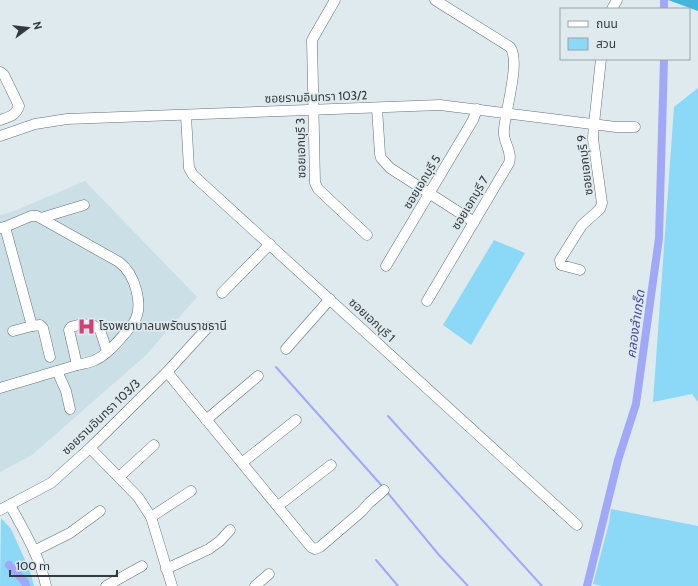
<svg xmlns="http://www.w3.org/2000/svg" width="698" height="586" font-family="Cabin,'Noto Sans Thai',sans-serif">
<rect width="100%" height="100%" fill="#dfeaef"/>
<path fill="#cbdfe6" d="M85,181L197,297L146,355L32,455L0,472V215L14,211Z"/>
<g fill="#8bd8f7">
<path d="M698,88V402L692,394L653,402L674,107Z"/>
<path d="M494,240L525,253L471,345L443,325Z"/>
<path d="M611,509L698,526V586H602L593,584L609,523Z"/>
<path d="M1,518L11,529L30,571L34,586H0Z"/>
</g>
<path fill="#43b6dd" d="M668,0H698V11Z"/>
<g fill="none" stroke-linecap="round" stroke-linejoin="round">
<g stroke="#a2a8f8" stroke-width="2">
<path d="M276,367L383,487"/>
<path d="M388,416L542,586"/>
<path d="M387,492L439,555L468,586"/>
<path d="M376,560L398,586"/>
</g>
<g stroke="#a2a8f8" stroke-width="8">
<path d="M664,0V9"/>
<path d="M9,565L25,582L26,586"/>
<path d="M587,586L618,460L636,404L659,238L664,59"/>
</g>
<defs>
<g id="minor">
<path d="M335,0L312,40L315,183L318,189L367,235"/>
<path d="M612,9L617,0"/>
<path d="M0,72L4,75L19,106C16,116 8,117 0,120"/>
<path d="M377,108L380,154L381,158L390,168L474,222"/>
<path d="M186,116L189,168L193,175L577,525"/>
<path d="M0,136L35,124L67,119L440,105L616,127H635"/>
<path d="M41,218L84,205"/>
<path d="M0,228L5,227L32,326L13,331"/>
<path d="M386,266L473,120L477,109"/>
<path d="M580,270L561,265L560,260L582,225L600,209L602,203L593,139L594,124L601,59"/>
<path d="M222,293L270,244"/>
<path d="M427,301L509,163C513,150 502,142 504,130C505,111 521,61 510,47L435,0"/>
<path d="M32,326L40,325L43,328L50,357"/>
<path d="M286,349L330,299"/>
<path d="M77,365L69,330L71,327C80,324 93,322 100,330L107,351"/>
<path d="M57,371L66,391L70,409"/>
<path d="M167,372L311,547L315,549L320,547L362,511L369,503L384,490"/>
<path d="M0,388L77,365C82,364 88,363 93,361C109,355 122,336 133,324C145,306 135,274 119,262L37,216H31L5,227"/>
<path d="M206,420L258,376"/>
<path d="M90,448L138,497L151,517L172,586"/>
<path d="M243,462L296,420"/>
<path d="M119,477L154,445"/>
<path d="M10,505C24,531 40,557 46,586"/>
<path d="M278,506L331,465"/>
<path d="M0,510L51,483L90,448L167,372L208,327"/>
<path d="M151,517L191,491"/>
<path d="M34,551L70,533L100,511"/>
<path d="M166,569L209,549L220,541L230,530"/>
<path d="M106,586L142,566"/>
<path d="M255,586L269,574"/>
</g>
</defs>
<use href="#minor" stroke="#667074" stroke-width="11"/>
<use href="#minor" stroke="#fff" stroke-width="10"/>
</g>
<defs>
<symbol id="hospital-bare" viewBox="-9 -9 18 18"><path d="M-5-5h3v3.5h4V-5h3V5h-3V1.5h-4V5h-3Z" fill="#cf4273" stroke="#dfeaef" stroke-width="2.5" paint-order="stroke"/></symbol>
</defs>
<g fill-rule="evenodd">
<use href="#hospital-bare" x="74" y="314" width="25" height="25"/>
</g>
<g text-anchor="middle" stroke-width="3.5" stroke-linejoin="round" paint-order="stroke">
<g font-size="12" fill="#34393b" stroke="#dfeaef">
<text transform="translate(316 97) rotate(-2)" y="4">ซอยรามอินทรา 103/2</text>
<text transform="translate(301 148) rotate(-91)" y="4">ซอยเอกบุรี 3</text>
<text transform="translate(585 165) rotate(-97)" y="4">ซอยเอกบุรี 9</text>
<text transform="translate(422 182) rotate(-59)" y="4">ซอยเอกบุรี 5</text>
<text transform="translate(470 203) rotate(-59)" y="4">ซอยเอกบุรี 7</text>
<text transform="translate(372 320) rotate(43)" y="4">ซอยเอกบุรี 1</text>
<text transform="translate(101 417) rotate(-44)" y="4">ซอยรามอินทรา 103/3</text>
</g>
<g font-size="12" fill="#34393b" stroke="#dfeaef" text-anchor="start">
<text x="99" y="330">โรงพยาบาลนพรัตนราชธานี</text>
</g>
<g font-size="13" font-style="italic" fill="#4a47a4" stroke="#dfeaef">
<text transform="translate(635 324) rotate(-82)" y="5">คลองลำเกร็ด</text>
</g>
</g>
<rect x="560" y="8" width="130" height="52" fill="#dfeaef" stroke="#9ba3a7"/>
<rect x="568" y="21" width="20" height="6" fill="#ffffff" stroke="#9ba3a7"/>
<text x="596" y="28" font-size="12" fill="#34393b">ถนน</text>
<rect x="568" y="38" width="20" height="12" fill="#8bd8f7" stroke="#9ba3a7"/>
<text x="596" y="48" font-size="12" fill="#34393b">สวน</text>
<g transform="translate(28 28) rotate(75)" stroke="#dfeaef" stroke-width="3" paint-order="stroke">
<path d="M0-3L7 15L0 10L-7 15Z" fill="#34393b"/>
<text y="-6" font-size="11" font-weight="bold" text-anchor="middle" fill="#34393b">N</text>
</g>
<path d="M10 570v6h107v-6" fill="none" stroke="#34393b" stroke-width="2"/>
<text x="16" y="570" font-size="12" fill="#34393b" stroke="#dfeaef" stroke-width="3" paint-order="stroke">100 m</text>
</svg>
